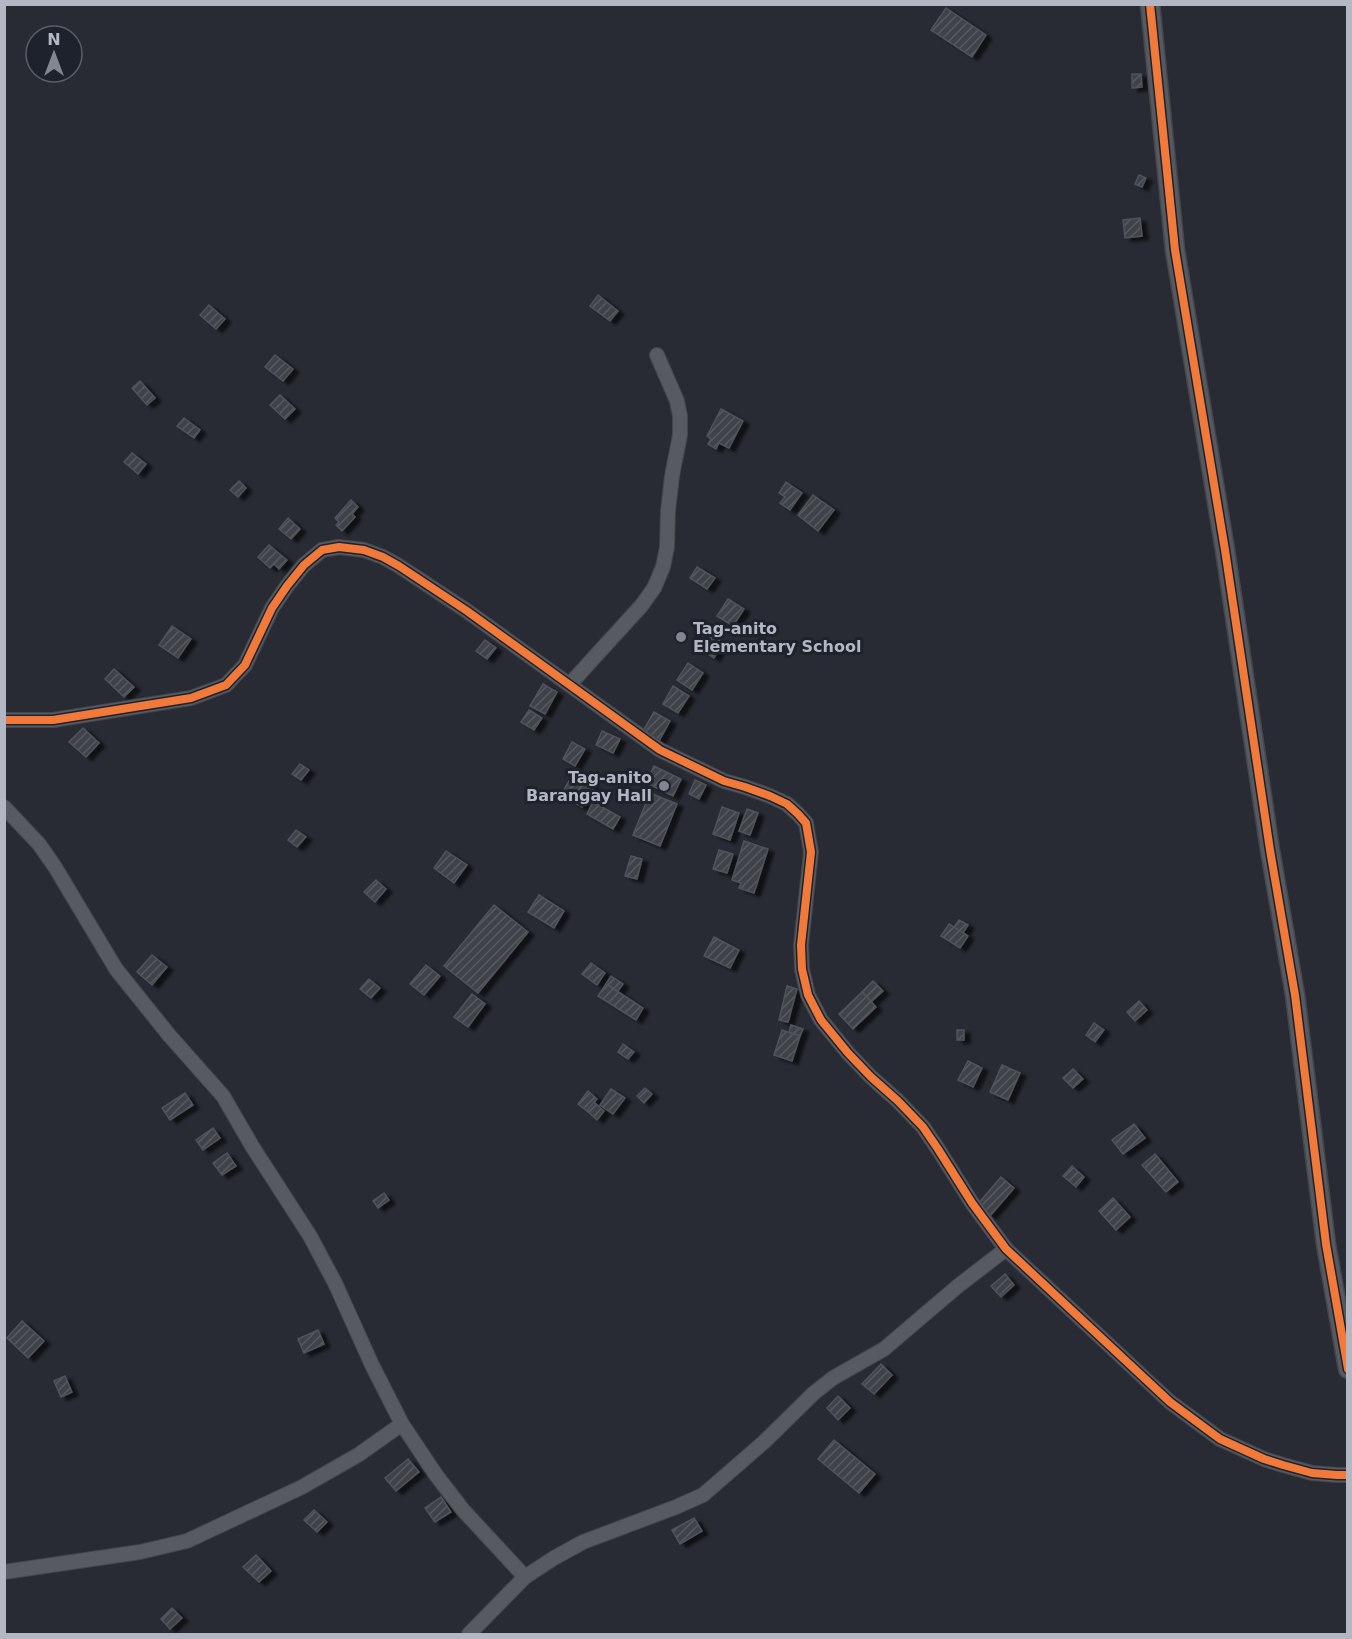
<svg xmlns="http://www.w3.org/2000/svg" width="1352" height="1639" font-family="'DejaVu Sans',sans-serif">
<defs>
<pattern id="building-hatch" width="6" height="6" patternUnits="userSpaceOnUse" patternTransform="scale(1.5)"><rect width="6" height="6" fill="#3f4248"/><path d="M-1 1l2-2M0 6l6-6M5 7l2-2" fill="none" stroke="#585b61"/></pattern>
<filter id="shadow"><feDropShadow dx="6" dy="3.5" stdDeviation="1.5" flood-color="#0009"/></filter>
</defs>
<rect width="100%" height="100%" fill="#282b33"/>
<g fill="url(#building-hatch)" stroke="#4f535b" stroke-width="1.5" filter="url(#shadow)">
<path d="M946,8L986,35L972,57L931,30Z"/>
<path d="M1132,74H1141L1142,87L1132,88Z"/>
<path d="M1139,175L1146,178L1142,187L1135,184Z"/>
<path d="M1140,218L1142,236L1125,238L1123,220Z"/>
<path d="M598,295L618,311L610,321L590,306Z"/>
<path d="M209,305L225,319L216,329L200,315Z"/>
<path d="M275,355L293,369L283,381L265,367Z"/>
<path d="M140,381L155,398L147,405L132,388Z"/>
<path d="M280,395L295,409L285,419L270,405Z"/>
<path d="M721,409L743,421L729,448L719,443L716,449L708,444L711,439L707,436Z"/>
<path d="M184,418L200,430L194,438L177,426Z"/>
<path d="M132,453L146,464L138,474L124,462Z"/>
<path d="M239,481L246,488L238,497L230,490Z"/>
<path d="M786,482L802,493L790,510L780,503L785,497L779,493Z"/>
<path d="M813,495L834,510L818,531L798,515Z"/>
<path d="M351,500L358,507L352,514L355,517L342,531L336,525L339,522L335,518Z"/>
<path d="M288,518L300,529L291,539L279,529Z"/>
<path d="M269,545L282,556L270,568L258,557Z"/>
<path d="M282,556L287,560L279,569L274,564Z"/>
<path d="M697,567L715,578L707,589L690,578Z"/>
<path d="M728,599L744,609L733,626L717,616Z"/>
<path d="M172,626L191,639L178,658L159,645Z"/>
<path d="M706,632L723,642L714,658L697,647Z"/>
<path d="M485,640L496,648L487,659L476,651Z"/>
<path d="M688,663L703,673L692,690L677,680Z"/>
<path d="M114,669L134,687L124,697L105,679Z"/>
<path d="M543,684L557,692L545,714L530,706Z"/>
<path d="M673,686L689,696L678,713L663,704Z"/>
<path d="M529,710L542,718L534,730L521,722Z"/>
<path d="M654,712L670,721L659,741L643,731Z"/>
<path d="M83,728L99,743L86,757L69,742Z"/>
<path d="M602,731L620,739L613,753L596,745Z"/>
<path d="M572,742L585,749L575,766L563,759Z"/>
<path d="M300,764L309,770L301,780L292,774Z"/>
<path d="M654,766L681,779L673,796L646,783Z"/>
<path d="M573,774L595,787L582,807L561,795Z"/>
<path d="M695,780L706,785L699,799L689,794Z"/>
<path d="M650,793L677,804L660,846L633,835Z"/>
<path d="M593,802L620,817L613,829L587,814Z"/>
<path d="M722,807L739,813L730,840L713,834Z"/>
<path d="M747,809L758,813L750,835L739,831Z"/>
<path d="M296,830L306,837L297,847L288,840Z"/>
<path d="M744,841L768,849L754,893L739,888L741,883L732,880Z"/>
<path d="M719,850L733,854L727,873L713,869Z"/>
<path d="M446,851L467,865L454,883L434,868Z"/>
<path d="M631,856L642,859L637,879L625,876Z"/>
<path d="M376,880L386,889L375,902L364,892Z"/>
<path d="M539,895L564,911L554,928L528,912Z"/>
<path d="M494,905L528,932L478,993L444,966Z"/>
<path d="M959,920L968,925L963,933L954,927Z"/>
<path d="M949,924L968,936L960,948L941,936Z"/>
<path d="M714,937L739,950L730,968L704,956Z"/>
<path d="M152,955L167,967L152,985L137,972Z"/>
<path d="M591,963L605,973L597,985L582,974Z"/>
<path d="M426,965L440,976L424,995L410,984Z"/>
<path d="M611,976L623,984L618,991L606,984Z"/>
<path d="M369,979L380,988L371,998L360,989Z"/>
<path d="M873,981L883,991L871,1002L862,992Z"/>
<path d="M606,984L643,1008L636,1020L598,996Z"/>
<path d="M787,986L797,989L788,1022L779,1020Z"/>
<path d="M862,992L876,1007L853,1029L839,1014Z"/>
<path d="M472,994L485,1004L468,1027L454,1017Z"/>
<path d="M1139,1001L1147,1010L1135,1021L1127,1012Z"/>
<path d="M1094,1023L1104,1030L1095,1042L1086,1035Z"/>
<path d="M791,1025L803,1029L800,1036L789,1033Z"/>
<path d="M782,1030L800,1036L792,1061L774,1055Z"/>
<rect x="957" y="1030" width="7" height="10"/>
<path d="M623,1044L634,1052L628,1059L618,1052Z"/>
<path d="M968,1061L982,1068L973,1087L958,1080Z"/>
<path d="M1002,1065L1020,1073L1008,1100L990,1092Z"/>
<path d="M1073,1069L1083,1079L1073,1088L1063,1078Z"/>
<path d="M645,1088L652,1094L644,1103L637,1096Z"/>
<path d="M611,1089L625,1098L613,1114L600,1105Z"/>
<path d="M588,1091L597,1099L587,1111L578,1104Z"/>
<path d="M185,1093L193,1105L170,1120L162,1108Z"/>
<path d="M594,1102L604,1111L597,1120L587,1111Z"/>
<path d="M1134,1124L1145,1138L1123,1154L1112,1140Z"/>
<path d="M213,1128L220,1138L203,1150L196,1140Z"/>
<path d="M227,1153L236,1166L222,1175L213,1163Z"/>
<path d="M1155,1154L1178,1182L1166,1192L1142,1165Z"/>
<path d="M1072,1166L1084,1177L1076,1187L1063,1176Z"/>
<path d="M1001,1177L1014,1188L990,1216L977,1205Z"/>
<path d="M384,1193L389,1200L378,1208L373,1201Z"/>
<path d="M1113,1198L1130,1217L1116,1230L1099,1211Z"/>
<path d="M1005,1274L1014,1285L1001,1297L991,1286Z"/>
<path d="M22,1321L44,1341L28,1358L7,1338Z"/>
<path d="M318,1330L324,1344L304,1353L298,1339Z"/>
<path d="M881,1364L892,1375L874,1394L862,1384Z"/>
<path d="M65,1376L72,1392L61,1397L54,1381Z"/>
<path d="M838,1396L850,1408L838,1420L827,1408Z"/>
<path d="M834,1440L875,1474L859,1493L818,1459Z"/>
<path d="M408,1459L419,1472L396,1491L385,1478Z"/>
<path d="M441,1497L451,1512L435,1522L425,1508Z"/>
<path d="M314,1510L327,1522L317,1532L304,1520Z"/>
<path d="M694,1518L702,1531L680,1544L672,1530Z"/>
<path d="M256,1555L271,1571L259,1582L243,1567Z"/>
<path d="M172,1608L182,1618L170,1629L161,1619Z"/>
</g>
<g fill="none" stroke-linecap="round" stroke-linejoin="round">
<defs>
<g id="street">
<path d="M570,684L642,605L654,588L663,567L667,547L668,511L672,476L680,435V416L677,401L657,355"/>
<path d="M4,720H53L191,698L226,685L245,665L272,608L287,586L304,565L322,550L339,547L364,550L383,557L399,566L467,611L660,750L724,781L745,787L770,796L787,804L798,814L806,823L811,852L801,945L802,969L808,995L821,1020L848,1053L871,1077L898,1101L923,1127L938,1149L972,1203L1006,1249L1170,1402L1220,1439L1264,1459L1283,1465L1312,1473L1337,1475H1348"/>
<path d="M4,807L39,844L55,867L116,969L169,1035L223,1096L252,1146L310,1236L335,1283L372,1365L402,1424L436,1475L463,1510L525,1577"/>
<path d="M4,1572L140,1552L187,1541L302,1487L358,1455L402,1424"/>
<path d="M469,1634L525,1577L554,1558L583,1542L676,1507L703,1495L764,1442L814,1393L833,1378L884,1349L958,1286L1006,1249"/>
</g>
<path id="secondary" d="M1150,4L1175,250L1225,550L1270,850L1295,995L1326,1244L1348,1369"/>
</defs>
<use href="#street" stroke="#44464c" stroke-width="16"/>
<use href="#secondary" stroke="#44464c" stroke-width="21"/>
<use href="#street" stroke="#575a61" stroke-width="14"/>
<use href="#secondary" stroke="#56595f" stroke-width="18"/>
<defs>
<g id="cycleway">
<path d="M1150,4L1175,250L1225,550L1270,850L1295,995L1326,1244L1348,1369"/>
<path d="M4,720H53L191,698L226,685L245,665L272,608L287,586L304,565L322,550L339,547L364,550L383,557L399,566L467,611L660,750L724,781L745,787L770,796L787,804L798,814L806,823L811,852L801,945L802,969L808,995L821,1020L848,1053L871,1077L898,1101L923,1127L938,1149L972,1203L1006,1249L1170,1402L1220,1439L1264,1459L1283,1465L1312,1473L1337,1475H1348"/>
</g>
</defs>
<use href="#cycleway" stroke="#1d222c" stroke-width="11"/>
<use href="#cycleway" stroke="#f17a3a" stroke-width="8"/>
</g>
<g fill="#828691" stroke="#1d222c" stroke-width="2">
<circle cx="681" cy="637" r="6"/>
<circle cx="664" cy="786" r="6"/>
</g>
<g text-anchor="middle" stroke-width="6" stroke-linejoin="round" paint-order="stroke">
<g font-size="16" font-weight="bold" fill="#b2b7c3" stroke="#1d222c" text-anchor="start">
<text x="693" y="634">Tag-anito<tspan x="693" dy="18">Elementary School</tspan></text>
<text x="652" y="783" text-anchor="end">Tag-anito<tspan x="652" dy="18">Barangay Hall</tspan></text>
</g>
</g>
<rect width="1352" height="1639" fill="none" stroke="#b2b7c3" stroke-width="12"/>
<g transform="translate(54 54)"><circle r="28" fill="#1d222c" stroke="#595e68" stroke-width="1.5"/>
<path d="M0-4.5L10 22L0 15L-10 22Z" fill="#828691"/>
<text y="-9" font-size="16" font-weight="bold" text-anchor="middle" fill="#b2b7c3">N</text>
</g>
</svg>
